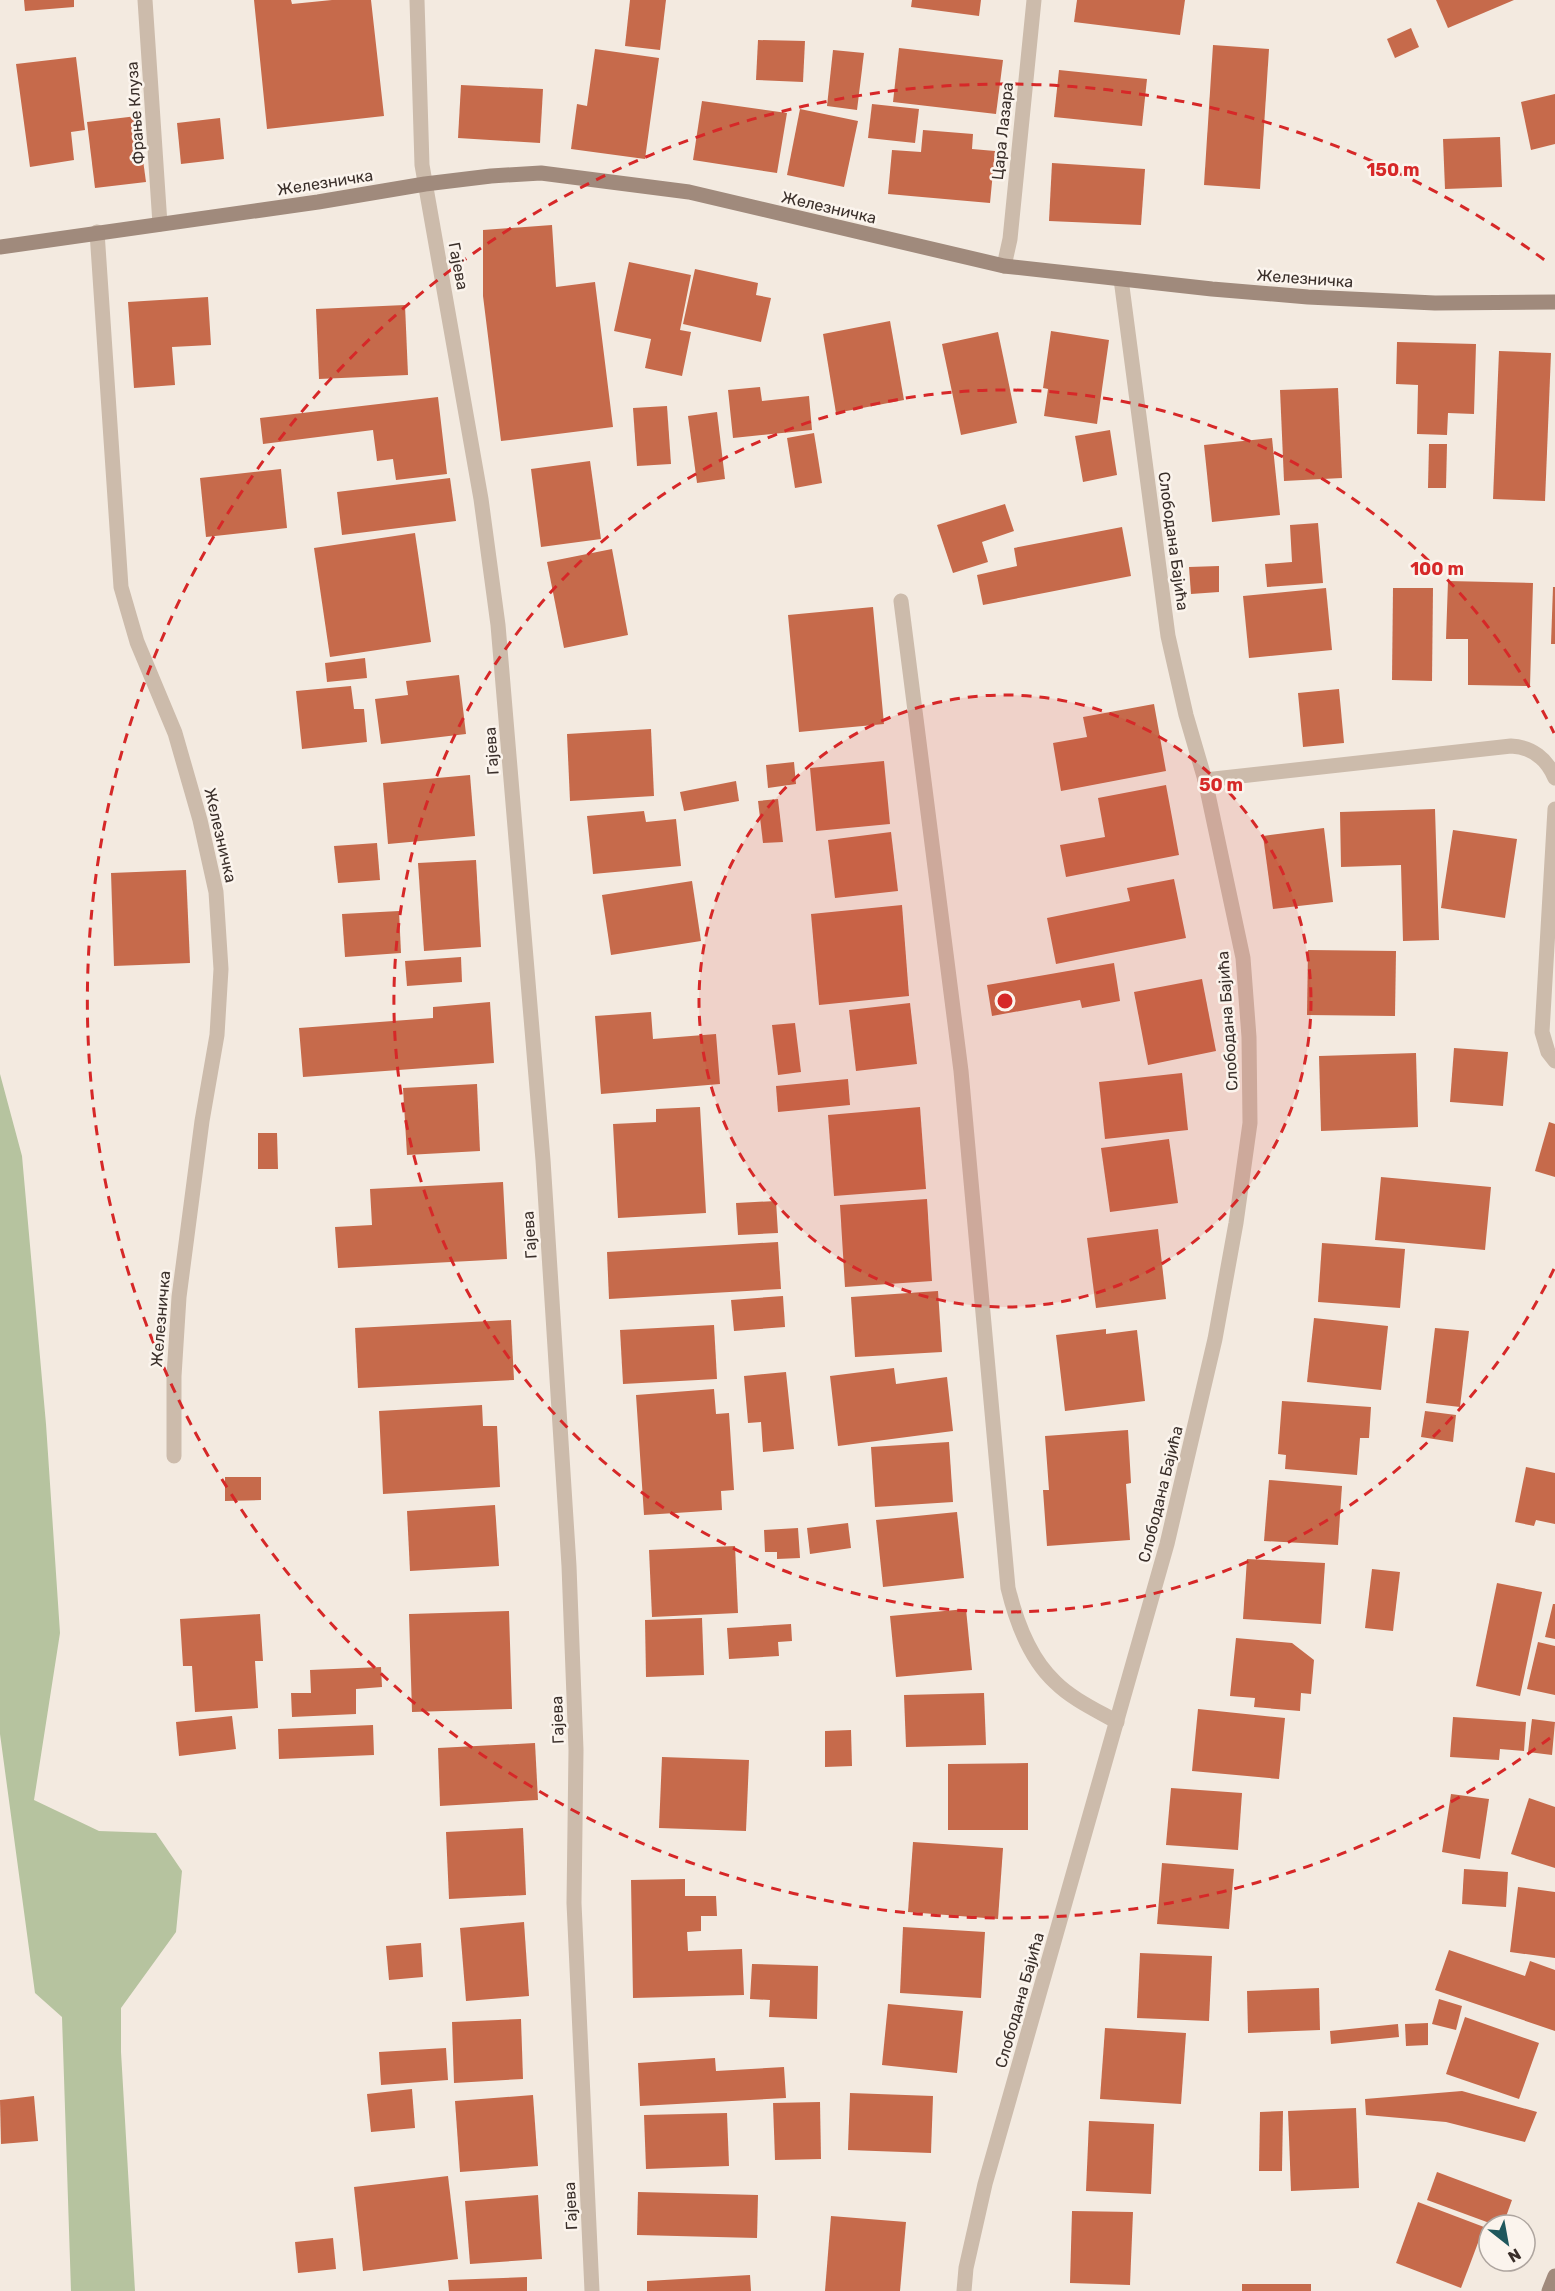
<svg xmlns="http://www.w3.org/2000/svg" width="1555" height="2291" font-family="Rubik,sans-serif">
<rect width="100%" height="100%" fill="#f3eae0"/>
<path fill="#b6c39f" d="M0,1074L22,1156L46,1424L60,1633L34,1800L99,1831L156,1833L182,1871L176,1932L121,2008V2052L135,2291H71L62,2017L35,1993L0,1734Z"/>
<g fill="#c66a4b">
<path d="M24,0H74V7L25,11Z"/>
<path d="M254,0H291L292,4L332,0H371L384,116L267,129Z"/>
<path d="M630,0H666L660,50L625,46Z"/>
<path d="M912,0H981L979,16L911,7Z"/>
<path d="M1077,0H1185L1180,35L1074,22Z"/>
<path d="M1436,0H1514L1448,28Z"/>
<path d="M1411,28L1419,47L1395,58L1387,39Z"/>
<path d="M758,40L805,41L803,82L756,80Z"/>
<path d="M1213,45L1269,49L1260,189L1204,185Z"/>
<path d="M899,48L1003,60L996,114L893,102Z"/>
<path d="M595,49L659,58L645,159L571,149L577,104L587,106Z"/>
<path d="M833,50L864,53L857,110L827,106Z"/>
<path d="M76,57L85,130L71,132L74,160L30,167L16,64Z"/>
<path d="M1059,70L1147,79L1142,126L1054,117Z"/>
<path d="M461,85L543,89L540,143L458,138Z"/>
<path d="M1555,94V144L1531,150L1521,102Z"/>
<path d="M702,101L787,113L777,173L693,160Z"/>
<path d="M872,104L919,109L915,143L868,138Z"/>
<path d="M800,109L858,121L844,187L787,175Z"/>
<path d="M137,116L146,182L95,188L87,122Z"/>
<path d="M220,118L224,159L181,164L177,123Z"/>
<path d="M923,130L973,134L972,149L995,151L990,203L888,194L892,150L921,152Z"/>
<path d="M1500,137L1502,187L1445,189L1443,139Z"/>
<path d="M1052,163L1145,169L1141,225L1049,221Z"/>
<path d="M552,225L556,287L595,282L613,427L501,441L483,296V230Z"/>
<path d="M629,262L691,275L680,330L691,332L682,376L645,368L651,339L614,331Z"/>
<path d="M695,269L758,283L756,295L771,298L761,342L683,324Z"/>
<path d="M208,297L211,345L172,347L175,385L134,388L128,302Z"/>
<path d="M405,305L408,375L319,379L316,309Z"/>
<path d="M890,321L904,400L836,413L823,334Z"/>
<path d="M1051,331L1109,340L1097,424L1044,416L1048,389L1043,388Z"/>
<path d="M998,332L1017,423L961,435L942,344Z"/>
<path d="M1397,342L1476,344L1474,414L1448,413L1447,435L1417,434L1418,385L1396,384Z"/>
<path d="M1499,351L1551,353L1545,501L1493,499Z"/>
<path d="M760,387L762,401L809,396L812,430L733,438L728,390Z"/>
<path d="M1338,388L1342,478L1284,481L1280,390Z"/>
<path d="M438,397L447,474L396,480L393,459L377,461L373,430L263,444L260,418Z"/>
<path d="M667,406L671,464L637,466L633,408Z"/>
<path d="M717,412L725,479L697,483L688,416Z"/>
<path d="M1110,430L1117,475L1083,482L1075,436Z"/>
<path d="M814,433L822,483L795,488L787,438Z"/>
<path d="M1272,438L1280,515L1212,522L1204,445Z"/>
<path d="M1429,444H1447L1446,488H1428Z"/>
<path d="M590,461L601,539L541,547L531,469Z"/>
<path d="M281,469L287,528L206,537L200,478Z"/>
<path d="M450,478L456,521L342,535L337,492Z"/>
<path d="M1005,504L1014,531L982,542L988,562L953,573L937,525Z"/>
<path d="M1318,523L1323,583L1267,587L1265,564L1292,562L1290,525Z"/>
<path d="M1122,527L1131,576L983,605L977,575L1017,566L1014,548Z"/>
<path d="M415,533L431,642L330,657L314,548Z"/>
<path d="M612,549L628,635L564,648L547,562Z"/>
<path d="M1219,566V592L1191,594L1189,567Z"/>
<path d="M1448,581L1533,583L1530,686L1468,685V639H1446Z"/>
<path d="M1553,587H1555V644H1551Z"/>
<path d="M1326,588L1332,650L1249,658L1243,596Z"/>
<path d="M1393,588H1433L1432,681L1392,680Z"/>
<path d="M873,607L884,724L799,732L788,615Z"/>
<path d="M365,658L367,678L327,682L325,663Z"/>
<path d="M459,675L466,734L381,744L375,699L408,695L406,681Z"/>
<path d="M351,686L354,709H364L367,742L302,749L296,691Z"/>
<path d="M1339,689L1344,743L1303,747L1298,693Z"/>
<path d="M1154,704L1166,771L1061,791L1053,743L1087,737L1083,717Z"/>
<path d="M651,729L654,796L570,801L567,734Z"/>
<path d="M884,761L890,824L816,831L810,768Z"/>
<path d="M794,762L796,784L768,788L766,765Z"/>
<path d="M470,775L475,836L388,844L383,783Z"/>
<path d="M736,781L739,801L684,811L680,792Z"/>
<path d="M1166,785L1179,855L1066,877L1060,845L1105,837L1098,798Z"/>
<path d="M778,799L783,842L763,843L758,801Z"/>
<path d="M1435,809L1439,940L1403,941L1401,865L1341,867L1340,812Z"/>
<path d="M644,811L646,822L676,819L681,866L593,874L587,816Z"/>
<path d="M1324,828L1333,902L1273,909L1263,836Z"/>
<path d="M1453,830L1517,839L1505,918L1441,908Z"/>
<path d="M891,832L898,891L835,898L828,840Z"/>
<path d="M377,843L380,880L338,883L334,846Z"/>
<path d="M476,860L481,947L424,951L418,863Z"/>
<path d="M186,870L190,963L114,966L111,873Z"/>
<path d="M1174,879L1186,938L1056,964L1047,918L1130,901L1127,888Z"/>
<path d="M692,881L701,941L611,955L602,895Z"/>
<path d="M902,905L909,996L819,1005L811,914Z"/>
<path d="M399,911L401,953L345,957L342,914Z"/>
<path d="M1308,950L1396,951L1395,1016L1307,1015Z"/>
<path d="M461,957L462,982L407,986L405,961Z"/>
<path d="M1114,963L1120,1001L1082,1008L1080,1000L992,1016L987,985Z"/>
<path d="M1202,979L1216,1051L1148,1065L1134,992Z"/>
<path d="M490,1002L494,1063L303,1077L299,1028L433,1018V1007Z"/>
<path d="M910,1003L917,1064L856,1071L849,1010Z"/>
<path d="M651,1012L653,1039L716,1034L720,1084L601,1094L595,1016Z"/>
<path d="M795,1023L801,1072L778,1075L772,1025Z"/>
<path d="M1454,1048L1508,1052L1503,1106L1450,1102Z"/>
<path d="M1416,1053L1418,1127L1321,1131L1319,1056Z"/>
<path d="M1182,1073L1188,1130L1105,1139L1099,1082Z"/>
<path d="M848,1079L850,1105L778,1112L776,1086Z"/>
<path d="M477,1084L480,1151L407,1155L403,1088Z"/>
<path d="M700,1107L706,1213L618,1218L613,1124L656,1122V1109Z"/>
<path d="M920,1107L926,1189L834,1196L828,1115Z"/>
<path d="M1549,1122L1555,1124V1177L1535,1171Z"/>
<path d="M258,1133H277L278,1169H258Z"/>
<path d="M1169,1139L1178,1203L1110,1212L1101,1148Z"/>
<path d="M1381,1177L1491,1187L1485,1250L1375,1240Z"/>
<path d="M503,1182L507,1259L338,1268L335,1227L372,1225L370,1189Z"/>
<path d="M927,1199L932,1281L845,1287L840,1205Z"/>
<path d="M776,1201L778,1233L738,1235L736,1203Z"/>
<path d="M1158,1229L1166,1299L1096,1308L1087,1238Z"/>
<path d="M778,1242L781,1289L609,1299L607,1252Z"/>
<path d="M1322,1243L1405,1249L1400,1308L1318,1302Z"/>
<path d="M938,1291L942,1352L855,1357L851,1297Z"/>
<path d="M783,1296L785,1327L734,1331L731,1300Z"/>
<path d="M1314,1318L1388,1326L1381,1390L1307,1382Z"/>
<path d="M511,1320L514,1380L358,1388L355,1328Z"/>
<path d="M714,1325L717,1379L623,1384L620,1330Z"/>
<path d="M1435,1328L1469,1331L1460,1407L1426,1403Z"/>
<path d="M1106,1329V1334L1137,1330L1145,1401L1065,1411L1056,1335Z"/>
<path d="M894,1368L896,1384L947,1377L953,1431L838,1446L830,1376Z"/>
<path d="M786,1372L794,1449L763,1452L761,1422L748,1423L744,1376Z"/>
<path d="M714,1389L716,1414L729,1413L734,1490L721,1491L722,1510L644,1515L636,1395Z"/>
<path d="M1282,1401L1371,1407L1369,1438H1360L1357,1475L1285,1469L1286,1455L1278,1454Z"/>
<path d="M482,1405L483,1426H497L500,1487L383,1494L379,1411Z"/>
<path d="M1425,1411L1456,1415L1453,1442L1421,1437Z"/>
<path d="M1128,1430L1131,1483L1126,1484L1130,1540L1047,1546L1043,1490H1049L1045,1436Z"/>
<path d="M949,1442L953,1502L875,1507L871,1447Z"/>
<path d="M1526,1467L1555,1473V1524L1536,1520L1534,1526L1515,1522Z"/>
<path d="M225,1477H261V1500L225,1501Z"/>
<path d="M1269,1480L1342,1486L1338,1545L1264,1541Z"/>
<path d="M495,1505L499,1566L410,1571L407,1511Z"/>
<path d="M957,1512L964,1578L883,1587L876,1520Z"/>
<path d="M848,1523L851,1548L810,1554L807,1528Z"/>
<path d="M798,1528L800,1558L777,1559V1552H765L764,1530Z"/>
<path d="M735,1546L738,1613L652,1617L649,1550Z"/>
<path d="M1247,1559L1325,1563L1321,1624L1243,1619Z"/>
<path d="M1372,1569L1400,1572L1393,1631L1365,1628Z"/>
<path d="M1497,1583L1542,1592L1520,1696L1476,1686Z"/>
<path d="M1553,1604H1555V1639L1545,1637Z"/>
<path d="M966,1609L972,1670L896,1677L890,1616Z"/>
<path d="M509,1611L512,1709L412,1712L409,1614Z"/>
<path d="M260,1614L263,1661H255L258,1708L195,1712L192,1666H183L180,1619Z"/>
<path d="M702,1618L704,1675L646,1677L645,1620Z"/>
<path d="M791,1624L792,1641L778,1642L779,1656L729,1659L727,1628Z"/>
<path d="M1236,1638L1292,1643L1314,1660L1311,1694L1301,1693L1300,1711L1254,1707L1255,1698L1230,1696Z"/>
<path d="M1538,1642L1555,1646V1695L1527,1689Z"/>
<path d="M381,1667L382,1687L356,1689V1714L292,1717L291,1693H311L310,1670Z"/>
<path d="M984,1693L986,1745L906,1747L904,1695Z"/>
<path d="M1198,1709L1285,1718L1279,1779L1192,1771Z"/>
<path d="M232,1716L236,1749L179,1756L176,1722Z"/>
<path d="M1453,1717L1526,1722L1524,1751L1500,1749L1499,1760L1450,1757Z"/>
<path d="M1532,1719L1555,1722L1552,1755L1528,1752Z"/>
<path d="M373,1725L374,1755L279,1759L278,1729Z"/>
<path d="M851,1730L852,1766L825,1767V1731Z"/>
<path d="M535,1743L538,1800L440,1806L438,1748Z"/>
<path d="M662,1757L749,1760L746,1831L659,1828Z"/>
<path d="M1028,1763V1830H948V1764Z"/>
<path d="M1171,1788L1242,1793L1238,1850L1166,1845Z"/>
<path d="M1451,1794L1489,1799L1480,1859L1442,1852Z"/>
<path d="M1529,1798L1555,1807V1868L1511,1854Z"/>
<path d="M523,1828L526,1895L449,1899L446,1832Z"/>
<path d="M913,1842L1003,1848L998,1919L908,1912Z"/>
<path d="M1162,1863L1234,1869L1229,1929L1157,1924Z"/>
<path d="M1464,1869L1508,1872L1506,1907L1462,1904Z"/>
<path d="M685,1879V1896H716L717,1916H701V1931L687,1932L688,1951L742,1949L744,1995L633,1998L631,1880Z"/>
<path d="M1518,1887L1555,1892V1958L1510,1952Z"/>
<path d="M524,1922L529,1996L466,2001L460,1928Z"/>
<path d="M903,1927L985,1932L981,1998L900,1993Z"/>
<path d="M421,1943L423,1977L389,1980L386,1946Z"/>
<path d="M1449,1950L1525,1976L1530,1961L1555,1970V2031L1435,1990Z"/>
<path d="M1140,1953L1212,1956L1209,2021L1137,2018Z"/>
<path d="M752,1964L818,1966L817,2019L769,2017L770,2000L750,1999Z"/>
<path d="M1319,1988L1320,2030L1248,2033L1247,1991Z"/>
<path d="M1439,1999L1462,2006L1456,2030L1432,2024Z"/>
<path d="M888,2004L963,2011L957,2073L882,2065Z"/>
<path d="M1465,2017L1539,2043L1519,2099L1446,2074Z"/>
<path d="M521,2019L523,2079L454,2083L452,2022Z"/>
<path d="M1428,2023V2045L1406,2046L1405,2024Z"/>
<path d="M1398,2024L1399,2037L1331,2044L1330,2031Z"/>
<path d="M1105,2028L1186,2033L1181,2104L1100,2099Z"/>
<path d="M446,2048L448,2080L381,2085L379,2052Z"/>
<path d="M715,2058L716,2071L784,2067L786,2098L640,2106L638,2063Z"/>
<path d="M412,2089L415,2128L371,2132L367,2094Z"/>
<path d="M1462,2091L1537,2112L1525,2142L1446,2122L1366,2115L1365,2099Z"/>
<path d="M850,2093L933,2096L931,2153L848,2150Z"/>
<path d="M533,2095L538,2166L460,2172L455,2101Z"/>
<path d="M34,2096L38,2141L1,2144L0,2100Z"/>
<path d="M820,2102L821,2159L775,2160L773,2103Z"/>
<path d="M1356,2108L1359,2188L1291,2191L1288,2111Z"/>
<path d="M1283,2111L1282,2171H1259L1260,2112Z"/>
<path d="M727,2113L729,2166L646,2169L644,2115Z"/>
<path d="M1089,2121L1154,2124L1151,2194L1086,2191Z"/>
<path d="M1437,2172L1512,2200L1503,2225H1495L1427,2200Z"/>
<path d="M448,2176L458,2259L363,2271L354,2187Z"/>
<path d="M638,2192L758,2195L757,2238L637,2235Z"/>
<path d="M538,2195L542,2259L470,2264L465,2201Z"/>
<path d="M1418,2202L1484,2227L1461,2288L1396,2263Z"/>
<path d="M1072,2211L1133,2212L1130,2285L1070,2283Z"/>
<path d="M831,2216L906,2222L900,2291H825Z"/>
<path d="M333,2238L336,2269L298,2273L295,2242Z"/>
<path d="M750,2275L751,2291H647V2281Z"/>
<path d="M527,2277V2291H449L448,2280Z"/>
<rect x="1242" y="2284" width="69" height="7"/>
</g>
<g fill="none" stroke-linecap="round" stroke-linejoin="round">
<g stroke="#ccbbab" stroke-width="15">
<path d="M145,0L160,224"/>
<path d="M417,0L422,165L481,499L498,625L543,1160L569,1566L576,1750L574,1903L592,2291"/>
<path d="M97,232L121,587L137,642L175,733L200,820L216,892L221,969L217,1035L202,1121L179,1297L174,1376V1456"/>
<path d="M1004,266L1010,239L1034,0"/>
<path d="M901,601L961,1071L1008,1588C1016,1621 1029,1658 1055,1682C1072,1699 1096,1710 1117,1722"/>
<path d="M1205,780L1511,746C1532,747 1547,759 1555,778"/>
<path d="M1555,809L1542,1032L1548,1052L1555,1061"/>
<path d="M964,2291L966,2268L985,2184L1167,1544L1215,1339L1236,1223L1250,1123L1249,1037L1243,958L1205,780L1186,715L1168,636L1121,279"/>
</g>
<g stroke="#a08a7c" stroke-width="15">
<path d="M0,247L318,202L425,184L491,176L541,173L689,192L1004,266L1212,289L1308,297L1435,303L1555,302"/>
<path d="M1549,2291L1555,2276"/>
</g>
</g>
<circle cx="1005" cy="1001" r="306" fill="#d62828" fill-opacity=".12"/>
<g fill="none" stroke="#d62828" stroke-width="3" stroke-dasharray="10 8">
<circle cx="1005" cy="1001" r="306"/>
<path d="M1554 1269A611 611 0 1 1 1554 733"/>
<path d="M1550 1738A917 917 0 1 1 1550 264"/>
</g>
<g text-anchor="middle" stroke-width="5" stroke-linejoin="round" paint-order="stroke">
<g font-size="16" fill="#3a2f2a" stroke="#fbf4ed">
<text transform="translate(135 113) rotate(-94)" y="6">Фрање Клуза</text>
<text transform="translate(1002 131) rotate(-84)" y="6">Цара Лазара</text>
<text transform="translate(325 182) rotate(-9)" y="6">Железничка</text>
<text transform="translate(829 207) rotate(13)" y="6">Железничка</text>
<text transform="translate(459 266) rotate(79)" y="6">Гајева</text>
<text transform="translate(1305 278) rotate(4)" y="6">Железничка</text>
<text transform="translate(1174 541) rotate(82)" y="6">Слободана Бајића</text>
<text transform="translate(491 751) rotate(-94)" y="6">Гајева</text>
<text transform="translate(221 835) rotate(77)" y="6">Железничка</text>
<text transform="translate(1227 1021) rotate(-94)" y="6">Слободана Бајића</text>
<text transform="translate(529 1235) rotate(-94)" y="6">Гајева</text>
<text transform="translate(160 1319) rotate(-85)" y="6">Железничка</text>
<text transform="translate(1160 1494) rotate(-76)" y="6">Слободана Бајића</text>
<text transform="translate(557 1720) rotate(-92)" y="6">Гајева</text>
<text transform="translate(1019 2000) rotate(-74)" y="6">Слободана Бајића</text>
<text transform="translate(570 2206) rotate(-93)" y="6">Гајева</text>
</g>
</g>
<circle cx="1005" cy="1001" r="9" fill="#d62828" stroke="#fbf4ed" stroke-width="3"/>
<g font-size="18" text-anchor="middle" font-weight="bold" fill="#d62828" stroke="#fbf4ed" stroke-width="5" stroke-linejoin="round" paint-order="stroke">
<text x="1393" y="176">150 m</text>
<text x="1437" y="575">100 m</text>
<text x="1221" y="791">50 m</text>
</g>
<g transform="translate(1507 2243) rotate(149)"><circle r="28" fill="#fbf4ed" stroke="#aea59f" stroke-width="1.5"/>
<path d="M0-4.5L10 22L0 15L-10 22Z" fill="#1f575c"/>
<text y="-9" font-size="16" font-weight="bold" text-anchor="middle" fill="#3a2f2a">N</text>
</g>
</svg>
